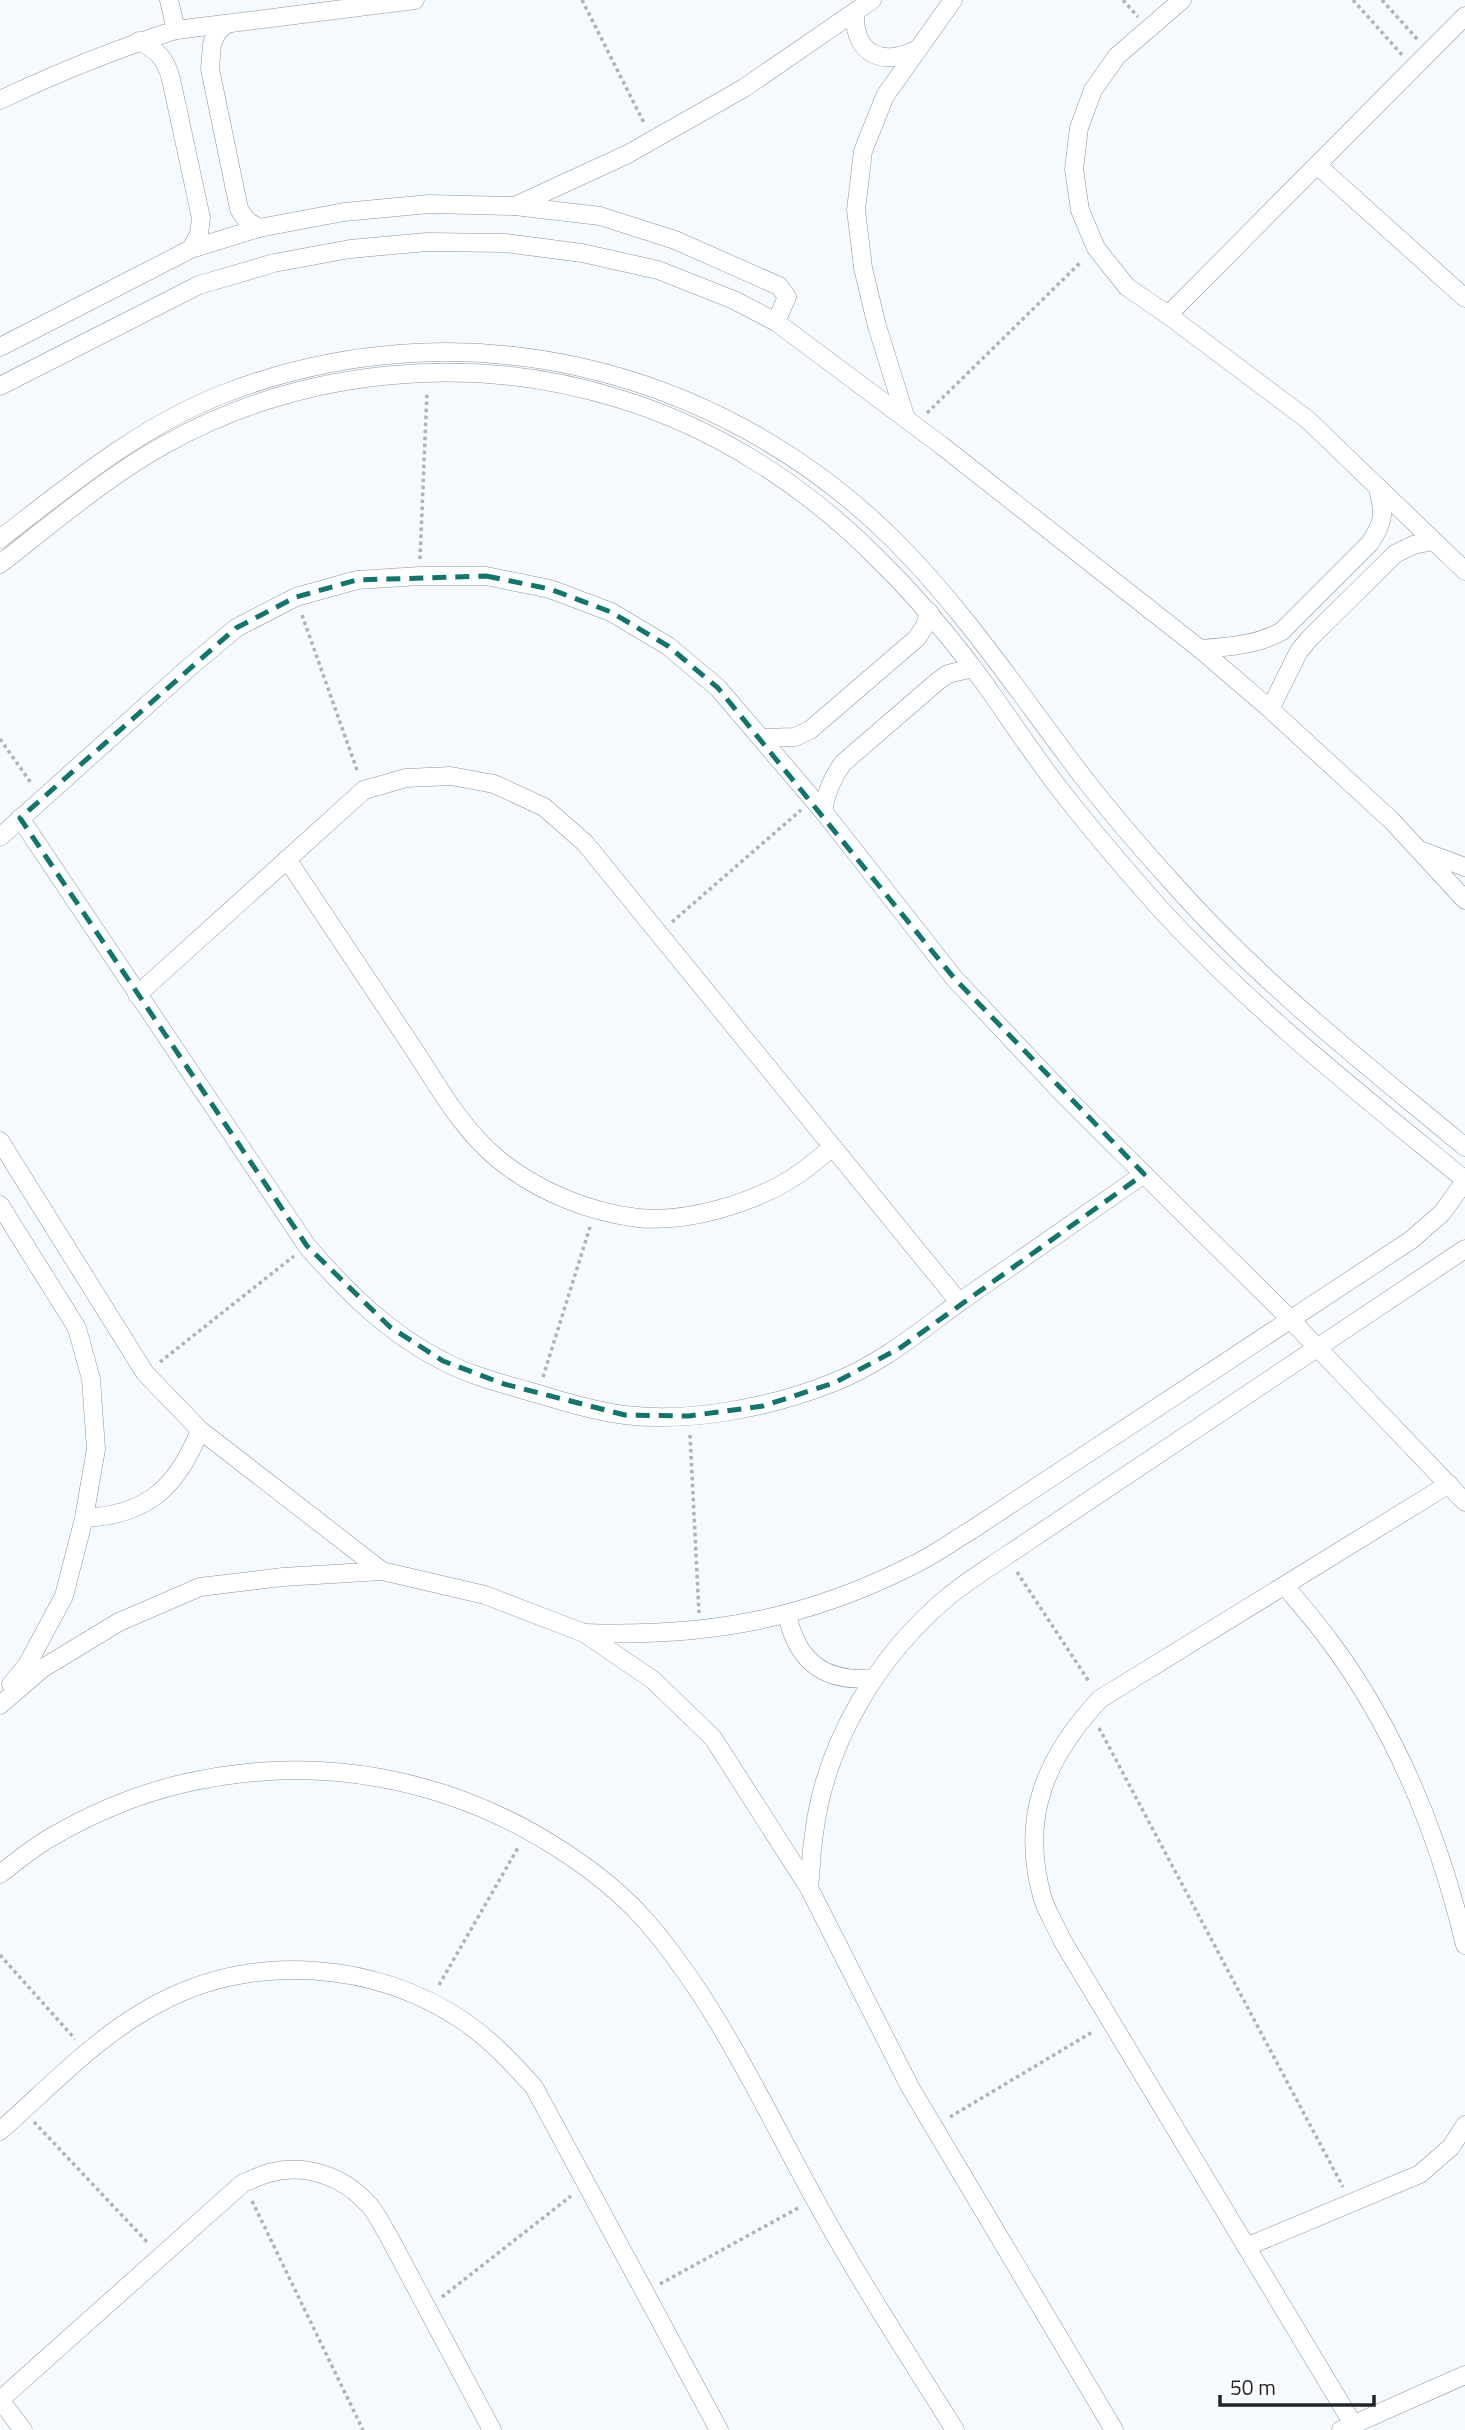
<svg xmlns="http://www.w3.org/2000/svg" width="1465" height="2430" font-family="'Titillium Web',sans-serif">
<rect width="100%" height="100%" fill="#f5fafe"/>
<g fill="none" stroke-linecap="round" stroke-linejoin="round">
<defs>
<g id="minor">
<path d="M169,0L176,30"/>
<path d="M1182,0L1117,56L1093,90L1079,128L1074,169L1080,210L1096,248L1127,287L1168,315L1308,420L1465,571"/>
<path d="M855,14C854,55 883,67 918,49"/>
<path d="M226,24L217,33L212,44L210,69L239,209L247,221L259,228"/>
<path d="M139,41C158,50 166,60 171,79L201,218L199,234L191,249"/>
<path d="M0,100C57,73 116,49 176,30L415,0"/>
<path d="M1317,165L1465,298"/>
<path d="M515,206L628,154L744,88L872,0"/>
<path d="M1168,315L1465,16"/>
<path d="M0,347L191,249L259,228L344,212L429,204L515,206L600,216L675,240L779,286L787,297L776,322"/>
<path d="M0,386L199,285L274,263L350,249L427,242L505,243L582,253L658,270L734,300L776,322L941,445L1200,649L1270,709L1392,821L1465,900"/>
<path d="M906,419L877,326L863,268L856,210L863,151L885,96L953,0"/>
<path d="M0,539C70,485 139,427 223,394C457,303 716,364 894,540C966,612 1021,696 1083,777C1111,813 1141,848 1172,882C1259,981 1364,1063 1465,1147"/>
<path d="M0,564C53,523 105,478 164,445C301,368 471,352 620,399C716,428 807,487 877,558C917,597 952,639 985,684C1012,722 1037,761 1066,797C1094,833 1125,869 1155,903C1248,1006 1358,1092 1465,1180"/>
<path d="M1200,649C1228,647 1258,645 1282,631L1370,543C1385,520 1384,514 1378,488"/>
<path d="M1270,709L1299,651L1310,638L1395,554L1413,545L1433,541"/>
<path d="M761,738L795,737L810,730L917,638L925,626L929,612"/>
<path d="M823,811C826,792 832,778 843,763L938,681L948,674L973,668"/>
<path d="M20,818L307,1246C346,1291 389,1334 443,1361C469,1375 500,1383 528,1391C559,1400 593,1411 625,1415C691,1423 772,1407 832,1383C881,1364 920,1331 961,1301C1022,1258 1083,1216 1144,1174"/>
<path d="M0,837L185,671L236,628L296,597L357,580L420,576H486L550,589L611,612L668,646L718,688L823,811L954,978L1067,1098L1290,1319L1465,1502"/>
<path d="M1422,851L1465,867"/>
<path d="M287,859C329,921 370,983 411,1045C437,1084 461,1129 498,1159C537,1191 588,1212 638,1218C686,1223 750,1204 791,1179C806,1170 820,1157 833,1147"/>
<path d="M137,995L364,790L406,778L451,776L494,784L544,807L585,843L959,1302"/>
<path d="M0,1141L145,1373L200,1430L382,1571"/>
<path d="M0,1205L77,1328L91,1379L96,1449L84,1518L64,1596L27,1665L11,1684"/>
<path d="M84,1518C147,1515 177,1488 200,1430"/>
<path d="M1285,1586C1300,1604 1315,1621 1329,1640C1396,1730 1439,1836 1465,1945"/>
<path d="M787,1614C797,1662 825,1683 874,1678"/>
<path d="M585,1633C705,1637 805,1620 913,1565C934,1555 953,1541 973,1529L1411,1240L1442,1213L1465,1181"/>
<path d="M0,1705L43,1668L119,1622L200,1587L283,1577L382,1571L485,1595L584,1633L653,1680L713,1738L809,1888L910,2087L1114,2430"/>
<path d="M0,1874C16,1862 31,1849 48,1839C89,1815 135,1795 181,1784C315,1752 450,1777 564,1852C593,1871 622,1894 645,1920C715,2000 761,2101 812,2194C856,2275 906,2352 955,2430"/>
<path d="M809,1888C811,1870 811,1852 814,1834C825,1743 878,1655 949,1596C967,1581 987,1569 1006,1556L1465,1249"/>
<path d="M0,2131C50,2087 98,2035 157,2004C253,1952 375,1961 465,2022C491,2040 513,2064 534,2087L719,2430"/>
<path d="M1246,2247L1420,2174L1451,2147L1465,2125"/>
<path d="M1353,2424L1062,1940C1056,1926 1046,1911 1042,1896C1020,1816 1046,1757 1100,1699L1449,1484"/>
<path d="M23,2430L0,2400L243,2183C252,2180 260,2175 269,2173C304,2163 343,2176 367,2203C376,2211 381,2224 388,2235L492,2430"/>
<path d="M1341,2430L1465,2375"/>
</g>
</defs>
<use href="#minor" stroke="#8c96a0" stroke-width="19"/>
<g stroke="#aeb3b7" stroke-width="3.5" stroke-dasharray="3.5 3.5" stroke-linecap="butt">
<path d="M582,0L644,123"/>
<path d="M1123,0L1138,17"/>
<path d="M1353,0L1403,56"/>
<path d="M1382,0L1418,40"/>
<path d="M927,413L1082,261"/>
<path d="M420,559L427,392"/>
<path d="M302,615L358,773"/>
<path d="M0,739L31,783"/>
<path d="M672,922L801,810"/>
<path d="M160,1362L294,1256"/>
<path d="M543,1377L590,1227"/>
<path d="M690,1435L699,1613"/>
<path d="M1017,1572L1090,1683"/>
<path d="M1099,1728L1343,2187"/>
<path d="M0,1955L75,2039"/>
<path d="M439,1985L519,1846"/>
<path d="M950,2117L1094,2031"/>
<path d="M34,2122L149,2244"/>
<path d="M252,2201L363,2430"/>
<path d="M660,2284L800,2207"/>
<path d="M442,2297L571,2196"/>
</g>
<use href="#minor" stroke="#fff" stroke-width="18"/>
</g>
<path fill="none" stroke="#0f766e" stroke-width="5" stroke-dasharray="14 9" stroke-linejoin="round" d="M486,576L550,589L611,612L668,646L718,688L954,978L1144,1174L900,1348L834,1383L763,1406L689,1416L625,1415L504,1384L443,1361L390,1327L307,1246L20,818L236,628L296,597L357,580Z"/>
<path d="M1220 2395v10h154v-10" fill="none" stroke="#212529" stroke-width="3.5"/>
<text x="1230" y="2395" font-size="21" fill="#212529" stroke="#ffffff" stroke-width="5" paint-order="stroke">50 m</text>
</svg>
